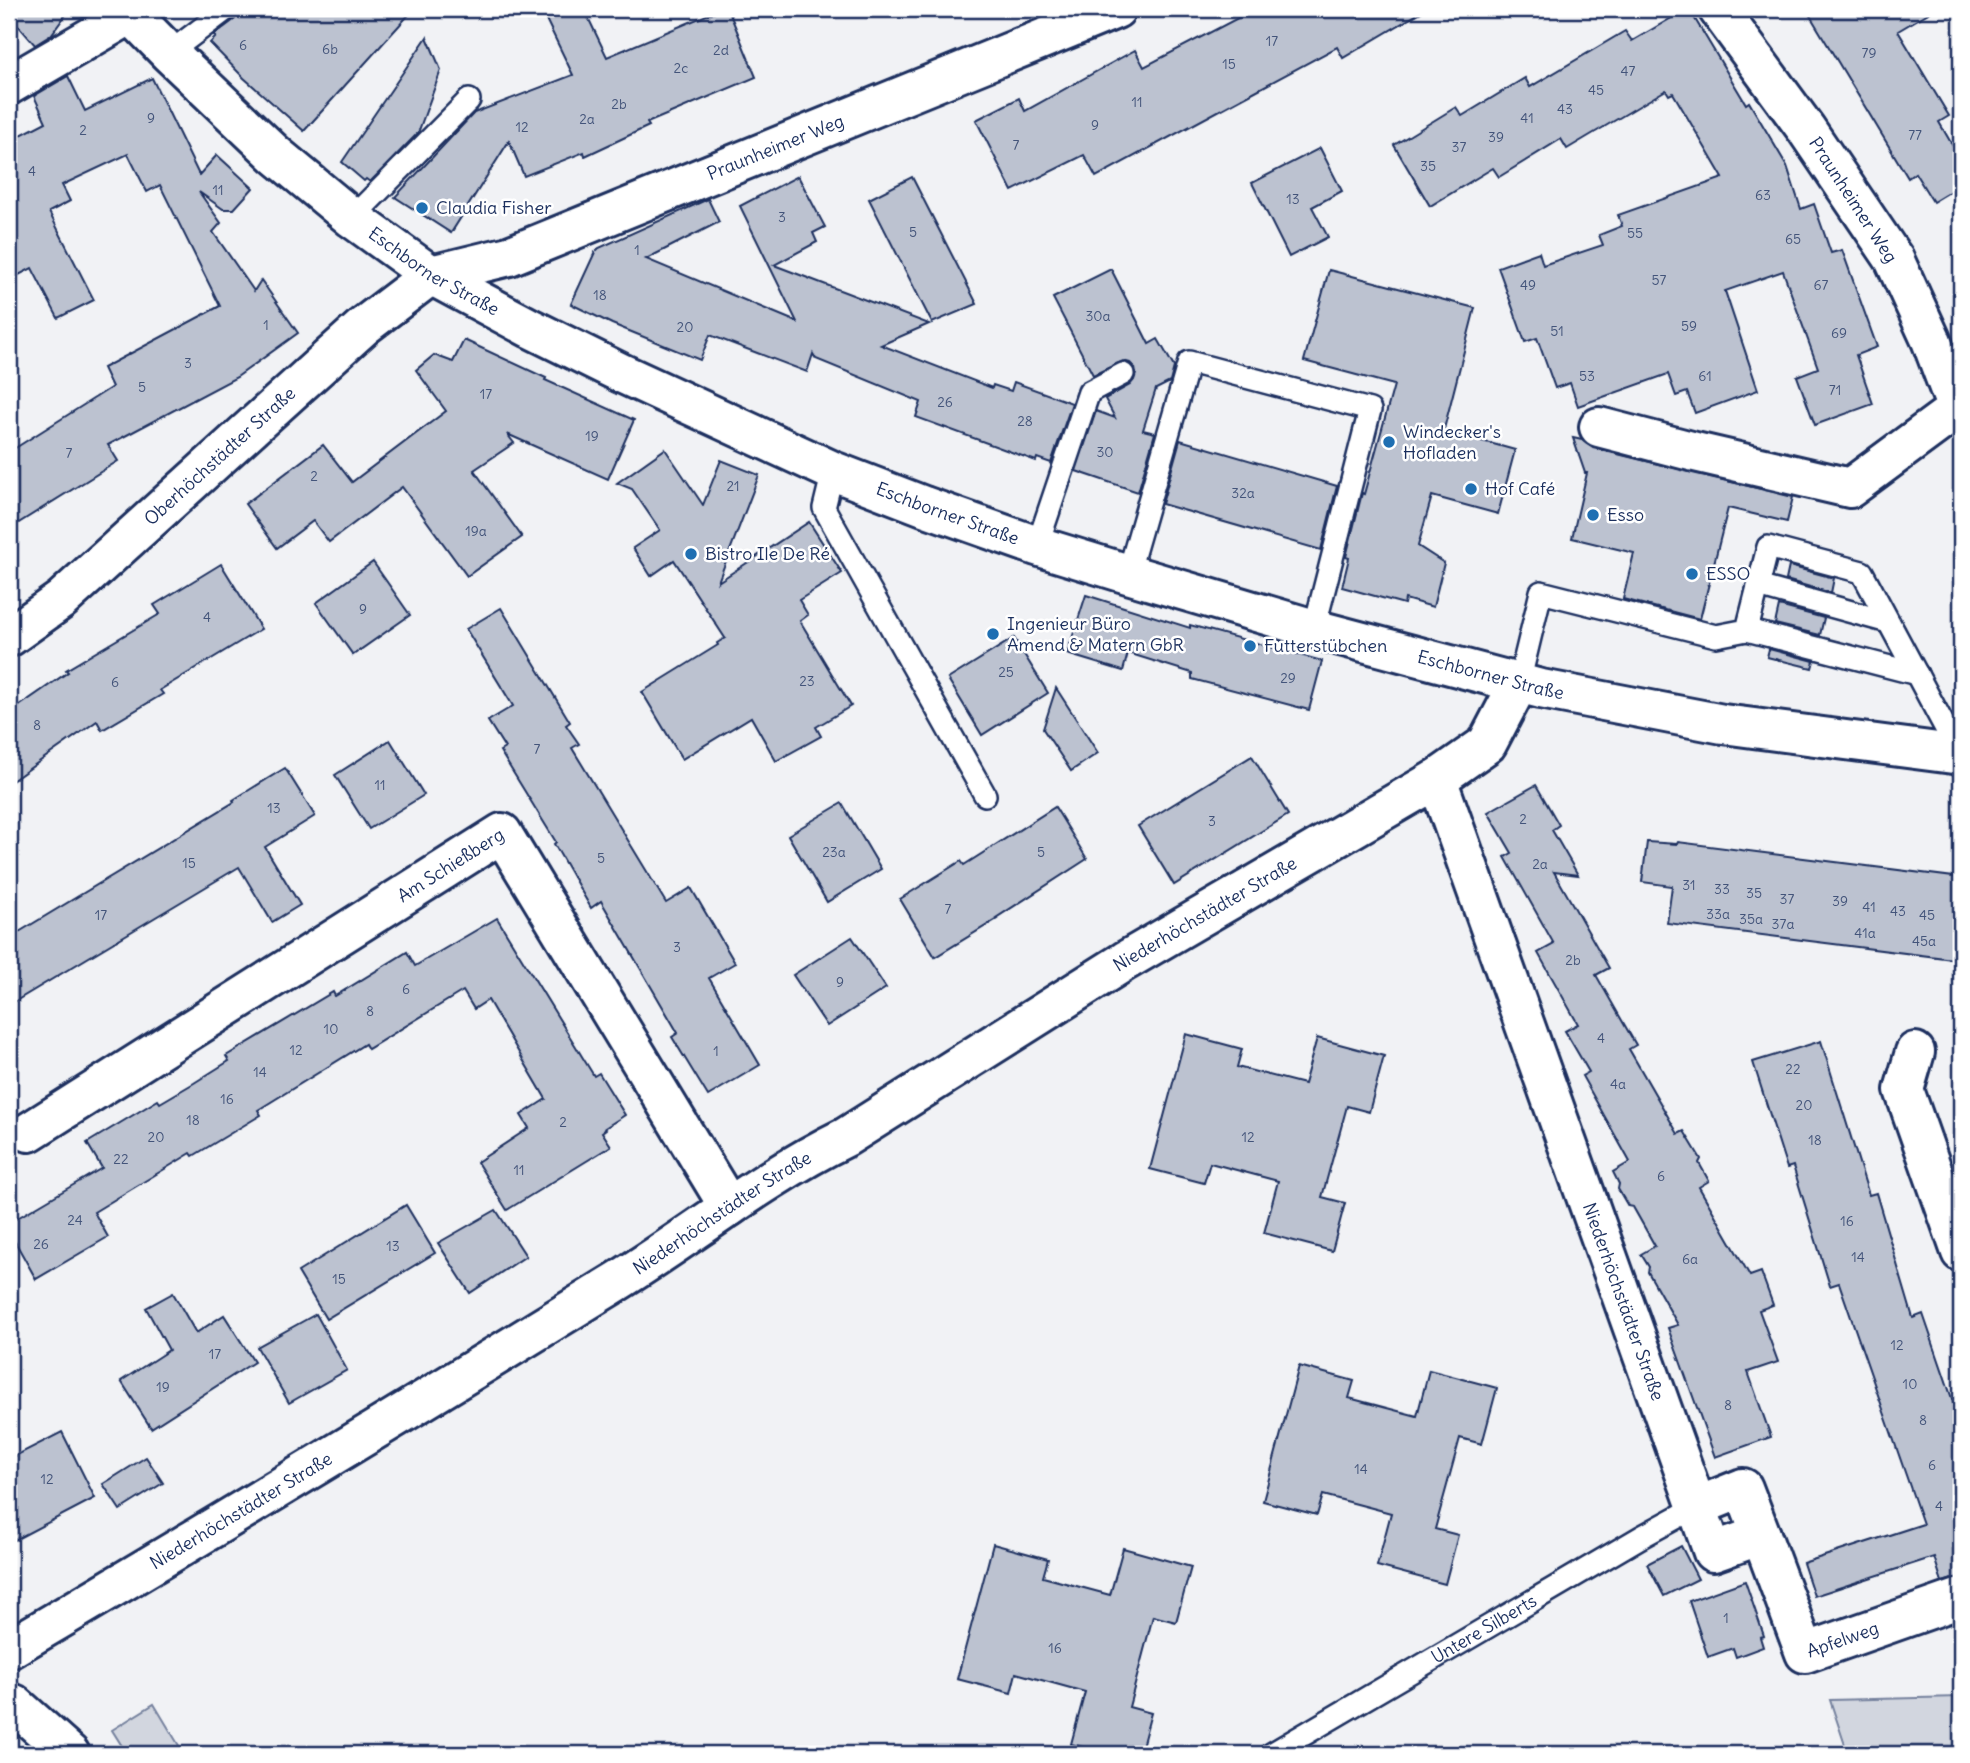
<svg xmlns="http://www.w3.org/2000/svg" width="1970" height="1763" font-family="Delius,sans-serif">
<rect width="100%" height="100%" fill="#f1f2f5"/>
<filter id="ink" filterUnits="userSpaceOnUse"><feTurbulence type="fractalNoise" baseFrequency=".0143" numOctaves="2"/><feDisplacementMap in="SourceGraphic" scale="14" xChannelSelector="R" yChannelSelector="G"/><feConvolveMatrix kernelMatrix="1 2 1 2 8 2 1 2 1" color-interpolation-filters="sRGB"/></filter>
<g filter="url(#ink)">
<g fill="#d2d6df" stroke="#76829e" stroke-width="2">
<path d="M1961,1697V1754H1848L1830,1700Z"/>
<path d="M154,1704L184,1754H127L112,1730Z"/>
</g>
<g fill="#bcc2d0" stroke="#1b2f5e" stroke-width="2">
<path d="M9,9H70L51,35L35,45L9,15Z"/>
<path d="M240,9H414L304,131L244,78L210,43L216,37L214,35L235,19Z"/>
<path d="M541,9H584L607,57L721,9H728L756,77L647,123L649,126L585,156L584,152L524,176L509,141L451,233L395,197L474,113L573,75Z"/>
<path d="M1255,9H1426L1343,58L1337,47L1096,177L1084,155L1012,191L976,120L1019,98L1025,111L1135,50L1144,67Z"/>
<path d="M1687,9H1689L1746,104L1749,102L1787,166L1801,209L1814,204L1831,253L1842,250L1877,347L1856,355L1873,404L1815,425L1797,376L1818,368L1783,271L1725,291L1758,390L1695,413L1687,392L1676,396L1668,374L1578,406L1570,383L1555,388L1537,338L1525,342L1498,267L1539,252L1543,265L1603,245L1599,235L1622,226L1618,215L1723,178L1673,93L1669,95L1666,90L1567,149L1561,139L1499,177L1493,168L1430,206L1394,145L1456,107L1462,116L1525,78L1530,87L1625,31L1632,41Z"/>
<path d="M1806,9H1935L1898,31L1949,116L1939,122L1961,160V185L1933,202L1915,173L1908,178Z"/>
<path d="M427,37L441,70L418,133L370,182L366,179L364,181L342,162Z"/>
<path d="M68,76L85,111L152,78L199,175L217,155L253,188L234,209H223L199,192L221,223L213,232L254,291L261,280L298,333L237,377L108,445L118,461L9,529V452L112,387L103,368L220,306L160,185L147,192L128,154L62,185L70,201L49,212L94,300L58,318L32,268L9,280V141L46,122L34,96Z"/>
<path d="M1320,148L1342,191L1312,207L1328,237L1289,257L1252,183Z"/>
<path d="M798,176L825,227L813,233L817,242L774,265L929,324L881,345L992,388L993,385L1011,391L1014,382L1072,403L1051,463L1037,458L1036,461L916,417L921,402L816,359L813,354L807,372L710,335L700,360L612,324L571,304L595,252L599,248L708,199L719,222L646,259L797,322L740,206Z"/>
<path d="M912,177L977,304L932,323L869,199Z"/>
<path d="M1111,269L1149,344L1158,339L1174,367L1170,382L1156,389L1143,430L1155,433L1138,492L1076,471L1096,411L1115,418L1105,399L1130,385L1134,380L1136,374L1135,368L1130,363L1123,361L1093,375L1053,298Z"/>
<path d="M1329,270L1475,308L1444,429L1442,430L1515,450L1498,514L1432,496L1418,546L1444,563L1433,607L1405,599L1404,604L1342,587L1349,558L1346,557L1362,493L1364,494L1394,385L1304,361Z"/>
<path d="M464,340L546,378L545,380L634,420L608,479L507,434L514,443L474,470L522,537L467,576L402,487L329,542L313,521L277,548L245,504L323,445L352,482L446,411L416,370L434,355L453,362Z"/>
<path d="M1573,438L1582,440L1593,448L1793,497L1787,522L1728,508L1700,619L1623,599L1634,553L1572,538L1587,473H1585Z"/>
<path d="M1180,440L1337,486L1321,550L1162,504Z"/>
<path d="M665,449L703,505L721,460L759,475L718,582L809,522L842,573L799,600L808,615L800,621L851,706L816,727L821,736L776,761L751,717L682,759L642,692L718,645L717,643L725,638L674,560L651,576L633,548L660,530L632,489L617,483Z"/>
<path d="M373,562L410,615L353,655L316,603Z"/>
<path d="M221,564L261,629L160,690L163,694L102,730L97,721L9,783V713L68,672L66,670L160,614L154,605Z"/>
<path d="M1789,566L1834,578L1831,593L1786,580Z"/>
<path d="M1086,595L1190,628V625L1322,661L1309,710L1192,679V673L1128,653L1123,671L1067,654Z"/>
<path d="M1779,606L1824,618L1820,635L1775,624Z"/>
<path d="M501,608L570,722L566,725L579,744L572,748L666,903L691,888L735,963L709,978L760,1065L708,1096L672,1037L678,1033L601,901L591,908L554,844L556,842L500,751L505,748L488,721L513,706L466,629Z"/>
<path d="M1014,638L1048,693L982,735L948,679Z"/>
<path d="M1769,649L1814,661L1812,668L1767,657Z"/>
<path d="M1056,688L1098,753L1071,771L1043,729Z"/>
<path d="M390,740L424,795L369,829L335,775Z"/>
<path d="M1252,756L1288,815L1174,885L1138,826Z"/>
<path d="M285,768L315,816L265,847L300,905L272,922L239,867L9,1005V938L234,802L233,800Z"/>
<path d="M1536,785L1559,825L1552,830L1578,875L1554,872L1609,968L1596,975L1636,1045L1629,1049L1678,1134L1684,1131L1701,1159L1699,1163L1709,1181L1699,1187L1750,1276L1761,1272L1773,1305L1759,1310L1778,1362L1748,1372L1771,1437L1715,1457L1668,1328L1678,1325L1648,1272L1649,1267L1641,1254L1655,1246L1633,1207L1628,1206L1618,1189L1619,1184L1613,1172L1630,1162L1582,1076L1589,1072L1565,1031L1578,1024L1538,953L1554,944L1505,857L1512,853L1488,812Z"/>
<path d="M842,803L881,869L827,902L788,835Z"/>
<path d="M1055,807L1087,859L996,918L997,919L935,957L900,899L961,861L964,865Z"/>
<path d="M1647,842L1677,844L1678,842L1961,878V960L1667,923L1672,886L1642,882Z"/>
<path d="M497,918L594,1076L599,1073L625,1115L605,1128L606,1129L602,1132L611,1146L507,1210L477,1162L529,1128L521,1115L546,1099L488,1000L474,1009L463,991L368,1049L365,1044L258,1110L261,1115L193,1156L191,1153L94,1212L108,1237L36,1279L9,1231V1223L102,1168L87,1143L158,1100L160,1103L194,1083L229,1061L226,1056L333,992L335,996L407,952L415,966Z"/>
<path d="M852,937L886,988L827,1026L793,975Z"/>
<path d="M1186,1034L1242,1049L1237,1067L1304,1084L1317,1038L1384,1056L1369,1112L1347,1106L1322,1197L1345,1203L1332,1251L1264,1233L1278,1181L1210,1163L1204,1183L1150,1169Z"/>
<path d="M1821,1041L1869,1195L1876,1193L1913,1318L1923,1314L1961,1425V1577L1942,1582L1934,1557L1814,1596L1803,1563L1923,1524L1839,1283L1830,1286L1793,1166L1787,1168L1753,1062Z"/>
<path d="M406,1205L435,1253L326,1319L298,1272Z"/>
<path d="M496,1210L526,1256L470,1293L438,1243Z"/>
<path d="M173,1293L196,1333L224,1315L254,1362L151,1428L121,1381L169,1350L146,1308Z"/>
<path d="M316,1314L347,1370L289,1403L257,1347Z"/>
<path d="M1299,1366L1354,1381L1349,1398L1417,1416L1429,1370L1497,1388L1482,1444L1460,1438L1435,1529L1458,1535L1445,1584L1377,1566L1391,1513L1323,1495L1317,1515L1263,1501Z"/>
<path d="M62,1432L95,1498L9,1543V1459Z"/>
<path d="M146,1457L163,1483L120,1510L103,1484Z"/>
<path d="M993,1544L1048,1559L1043,1577L1110,1595L1123,1548L1191,1567L1176,1622L1153,1616L1129,1707L1151,1713L1140,1754H1110L1071,1744L1085,1692L1016,1673L1011,1693L957,1679Z"/>
<path d="M1681,1546L1698,1579L1664,1596L1647,1564Z"/>
<path d="M1745,1581L1764,1636L1760,1637L1763,1647L1736,1657L1733,1648L1708,1657L1689,1601Z"/>
</g>
<g fill="none" stroke-linecap="round" stroke-linejoin="round">
<defs>
<g id="service">
<path d="M169,53L227,9"/>
<path d="M352,218L469,100"/>
<path d="M833,471L824,508L985,795"/>
<path d="M1037,546L1089,392L1123,374"/>
<path d="M1128,574L1189,362L1370,410L1314,629"/>
<path d="M1758,586L1888,622"/>
<path d="M1747,630L1917,674"/>
<path d="M1519,683L1541,592L1716,636L1747,630L1768,547L1862,572L1960,755"/>
<path id="s1" d="M1271,1754L1641,1537L1696,1507"/>
</g>
<g id="minor">
<path d="M9,85L131,14"/>
<path id="s2" d="M431,275L509,256L1116,9"/>
<path d="M1599,427L1695,452L1850,488L1957,409L1931,340L1894,259L1806,129L1718,9"/>
<path id="s3" d="M1437,779C1529,1036 1620,1294 1713,1552L1761,1535L1743,1488L1696,1507"/>
<path d="M1915,1052L1904,1090L1961,1252"/>
<path id="s4" d="M29,1132L502,833L729,1207"/>
<path id="s5" d="M1761,1535L1805,1653L1961,1598"/>
<path id="s6" d="M9,1649C211,1531 410,1409 610,1286C689,1238 762,1178 846,1137L1125,961L1437,779L1487,744L1519,683"/>
</g>
<g id="secondary">
<path id="s7" d="M126,9L169,53L276,155L352,218L431,275L530,328L621,373L833,471L924,506L1037,546L1128,574L1314,629L1541,689L1723,724L1961,755"/>
<path id="s8" d="M9,637L61,600L364,326L431,275"/>
<path d="M14,1704L70,1754"/>
</g>
</defs>
<use href="#service" stroke="#1b2f5e" stroke-width="26"/>
<use href="#minor" stroke="#1b2f5e" stroke-width="44"/>
<use href="#secondary" stroke="#1b2f5e" stroke-width="44"/>
<use href="#service" stroke="#fff" stroke-width="21"/>
<use href="#minor" stroke="#fff" stroke-width="38"/>
<use href="#secondary" stroke="#fff" stroke-width="38"/>
</g>
</g>
<g fill="#1f6fb2" stroke="#fff" stroke-width="2.5">
<circle cx="422" cy="208" r="7"/>
<circle cx="1389" cy="442" r="7"/>
<circle cx="1471" cy="489" r="7"/>
<circle cx="1593" cy="515" r="7"/>
<circle cx="691" cy="554" r="7"/>
<circle cx="1692" cy="574" r="7"/>
<circle cx="993" cy="634" r="7"/>
<circle cx="1250" cy="646" r="7"/>
</g>
<g text-anchor="middle" stroke-width="5" stroke-linejoin="round" paint-order="stroke">
<g font-size="14" fill="#43547a">
<text x="1272" y="46">17</text>
<text x="243" y="50">6</text>
<text x="330" y="54">6b</text>
<text x="721" y="55">2d</text>
<text x="1869" y="58">79</text>
<text x="1229" y="69">15</text>
<text x="681" y="73">2c</text>
<text x="1628" y="76">47</text>
<text x="1596" y="95">45</text>
<text x="1137" y="107">11</text>
<text x="619" y="109">2b</text>
<text x="1565" y="114">43</text>
<text x="151" y="123">9</text>
<text x="1527" y="123">41</text>
<text x="587" y="124">2a</text>
<text x="1095" y="130">9</text>
<text x="522" y="132">12</text>
<text x="83" y="135">2</text>
<text x="1915" y="140">77</text>
<text x="1496" y="142">39</text>
<text x="1016" y="150">7</text>
<text x="1459" y="152">37</text>
<text x="1428" y="171">35</text>
<text x="32" y="176">4</text>
<text x="218" y="195">11</text>
<text x="1763" y="200">63</text>
<text x="1293" y="204">13</text>
<text x="782" y="222">3</text>
<text x="913" y="237">5</text>
<text x="1635" y="238">55</text>
<text x="1793" y="244">65</text>
<text x="637" y="255">1</text>
<text x="1659" y="285">57</text>
<text x="1528" y="290">49</text>
<text x="1821" y="290">67</text>
<text x="600" y="300">18</text>
<text x="1098" y="321">30a</text>
<text x="266" y="330">1</text>
<text x="1689" y="331">59</text>
<text x="685" y="332">20</text>
<text x="1557" y="336">51</text>
<text x="1839" y="338">69</text>
<text x="188" y="368">3</text>
<text x="1587" y="381">53</text>
<text x="1705" y="381">61</text>
<text x="142" y="392">5</text>
<text x="1835" y="395">71</text>
<text x="486" y="399">17</text>
<text x="945" y="407">26</text>
<text x="1025" y="426">28</text>
<text x="592" y="441">19</text>
<text x="1105" y="457">30</text>
<text x="69" y="458">7</text>
<text x="314" y="481">2</text>
<text x="733" y="491">21</text>
<text x="1243" y="498">32a</text>
<text x="476" y="536">19a</text>
<text x="363" y="614">9</text>
<text x="207" y="622">4</text>
<text x="1006" y="677">25</text>
<text x="1288" y="683">29</text>
<text x="807" y="686">23</text>
<text x="115" y="687">6</text>
<text x="37" y="730">8</text>
<text x="537" y="754">7</text>
<text x="380" y="790">11</text>
<text x="274" y="813">13</text>
<text x="1523" y="824">2</text>
<text x="1212" y="826">3</text>
<text x="834" y="857">23a</text>
<text x="1041" y="857">5</text>
<text x="601" y="863">5</text>
<text x="189" y="868">15</text>
<text x="1540" y="869">2a</text>
<text x="1689" y="890">31</text>
<text x="1722" y="894">33</text>
<text x="1754" y="898">35</text>
<text x="1787" y="904">37</text>
<text x="1840" y="906">39</text>
<text x="1869" y="912">41</text>
<text x="948" y="914">7</text>
<text x="1898" y="916">43</text>
<text x="1718" y="919">33a</text>
<text x="101" y="920">17</text>
<text x="1927" y="920">45</text>
<text x="1751" y="924">35a</text>
<text x="1783" y="929">37a</text>
<text x="1865" y="938">41a</text>
<text x="1924" y="946">45a</text>
<text x="677" y="952">3</text>
<text x="1573" y="965">2b</text>
<text x="840" y="987">9</text>
<text x="406" y="994">6</text>
<text x="370" y="1016">8</text>
<text x="331" y="1034">10</text>
<text x="1601" y="1043">4</text>
<text x="296" y="1055">12</text>
<text x="716" y="1056">1</text>
<text x="1793" y="1074">22</text>
<text x="260" y="1077">14</text>
<text x="1618" y="1089">4a</text>
<text x="227" y="1104">16</text>
<text x="1804" y="1110">20</text>
<text x="193" y="1125">18</text>
<text x="563" y="1127">2</text>
<text x="156" y="1142">20</text>
<text x="1248" y="1142">12</text>
<text x="1815" y="1145">18</text>
<text x="121" y="1164">22</text>
<text x="519" y="1175">11</text>
<text x="1661" y="1181">6</text>
<text x="75" y="1225">24</text>
<text x="1847" y="1226">16</text>
<text x="41" y="1249">26</text>
<text x="393" y="1251">13</text>
<text x="1858" y="1262">14</text>
<text x="1690" y="1264">6a</text>
<text x="339" y="1284">15</text>
<text x="1897" y="1350">12</text>
<text x="215" y="1359">17</text>
<text x="1910" y="1389">10</text>
<text x="163" y="1392">19</text>
<text x="1728" y="1410">8</text>
<text x="1923" y="1425">8</text>
<text x="1932" y="1470">6</text>
<text x="1361" y="1474">14</text>
<text x="47" y="1484">12</text>
<text x="1939" y="1511">4</text>
<text x="1726" y="1623">1</text>
<text x="1055" y="1653">16</text>
</g>
<g font-size="18" fill="#1b2f5e" stroke="#fff">
<text dy="6" stroke="none"><textPath href="#s2" startOffset="368">Praunheimer Weg</textPath></text>
<text transform="translate(1853 200) rotate(57)" y="6">Praunheimer Weg</text>
<text dy="6" stroke="none"><textPath href="#s7" startOffset="406">Eschborner Straße</textPath></text>
<text dy="6" stroke="none"><textPath href="#s8" startOffset="278">Oberhöchstädter Straße</textPath></text>
<text dy="6" stroke="none"><textPath href="#s7" startOffset="975">Eschborner Straße</textPath></text>
<text dy="6" stroke="none"><textPath href="#s7" startOffset="1542">Eschborner Straße</textPath></text>
<text dy="6" stroke="none"><textPath href="#s4" startOffset="499">Am Schießberg</textPath></text>
<text dy="6" stroke="none"><textPath href="#s6" startOffset="1404">Niederhöchstädter Straße</textPath></text>
<text dy="6" stroke="none"><textPath href="#s6" startOffset="836">Niederhöchstädter Straße</textPath></text>
<text dy="6" stroke="none"><textPath href="#s3" startOffset="555">Niederhöchstädter Straße</textPath></text>
<text dy="6" stroke="none"><textPath href="#s6" startOffset="270">Niederhöchstädter Straße</textPath></text>
<text dy="6" stroke="none"><textPath href="#s1" startOffset="247">Untere Silberts</textPath></text>
<text dy="6" stroke="none"><textPath href="#s5" startOffset="166">Apfelweg</textPath></text>
</g>
<g font-size="18" fill="#1b2f5e" stroke="#fff" text-anchor="start">
<text x="436" y="214">Claudia Fisher</text>
<text x="1403" y="438">Windecker's<tspan x="1403" dy="21">Hofladen</tspan></text>
<text x="1485" y="495">Hof Café</text>
<text x="1607" y="521">Esso</text>
<text x="705" y="560">Bistro Ile De Ré</text>
<text x="1706" y="580">ESSO</text>
<text x="1007" y="630">Ingenieur Büro<tspan x="1007" dy="21">Amend &amp; Matern GbR</tspan></text>
<text x="1264" y="652">Futterstübchen</text>
</g>
</g>
<rect width="1970" height="1763" fill="none" stroke="#fff" stroke-width="35"/>
<rect x="18" y="18" width="1935" height="1728" fill="none" stroke="#1b2f5e" stroke-width="2.5" filter="url(#ink)"/>
</svg>
